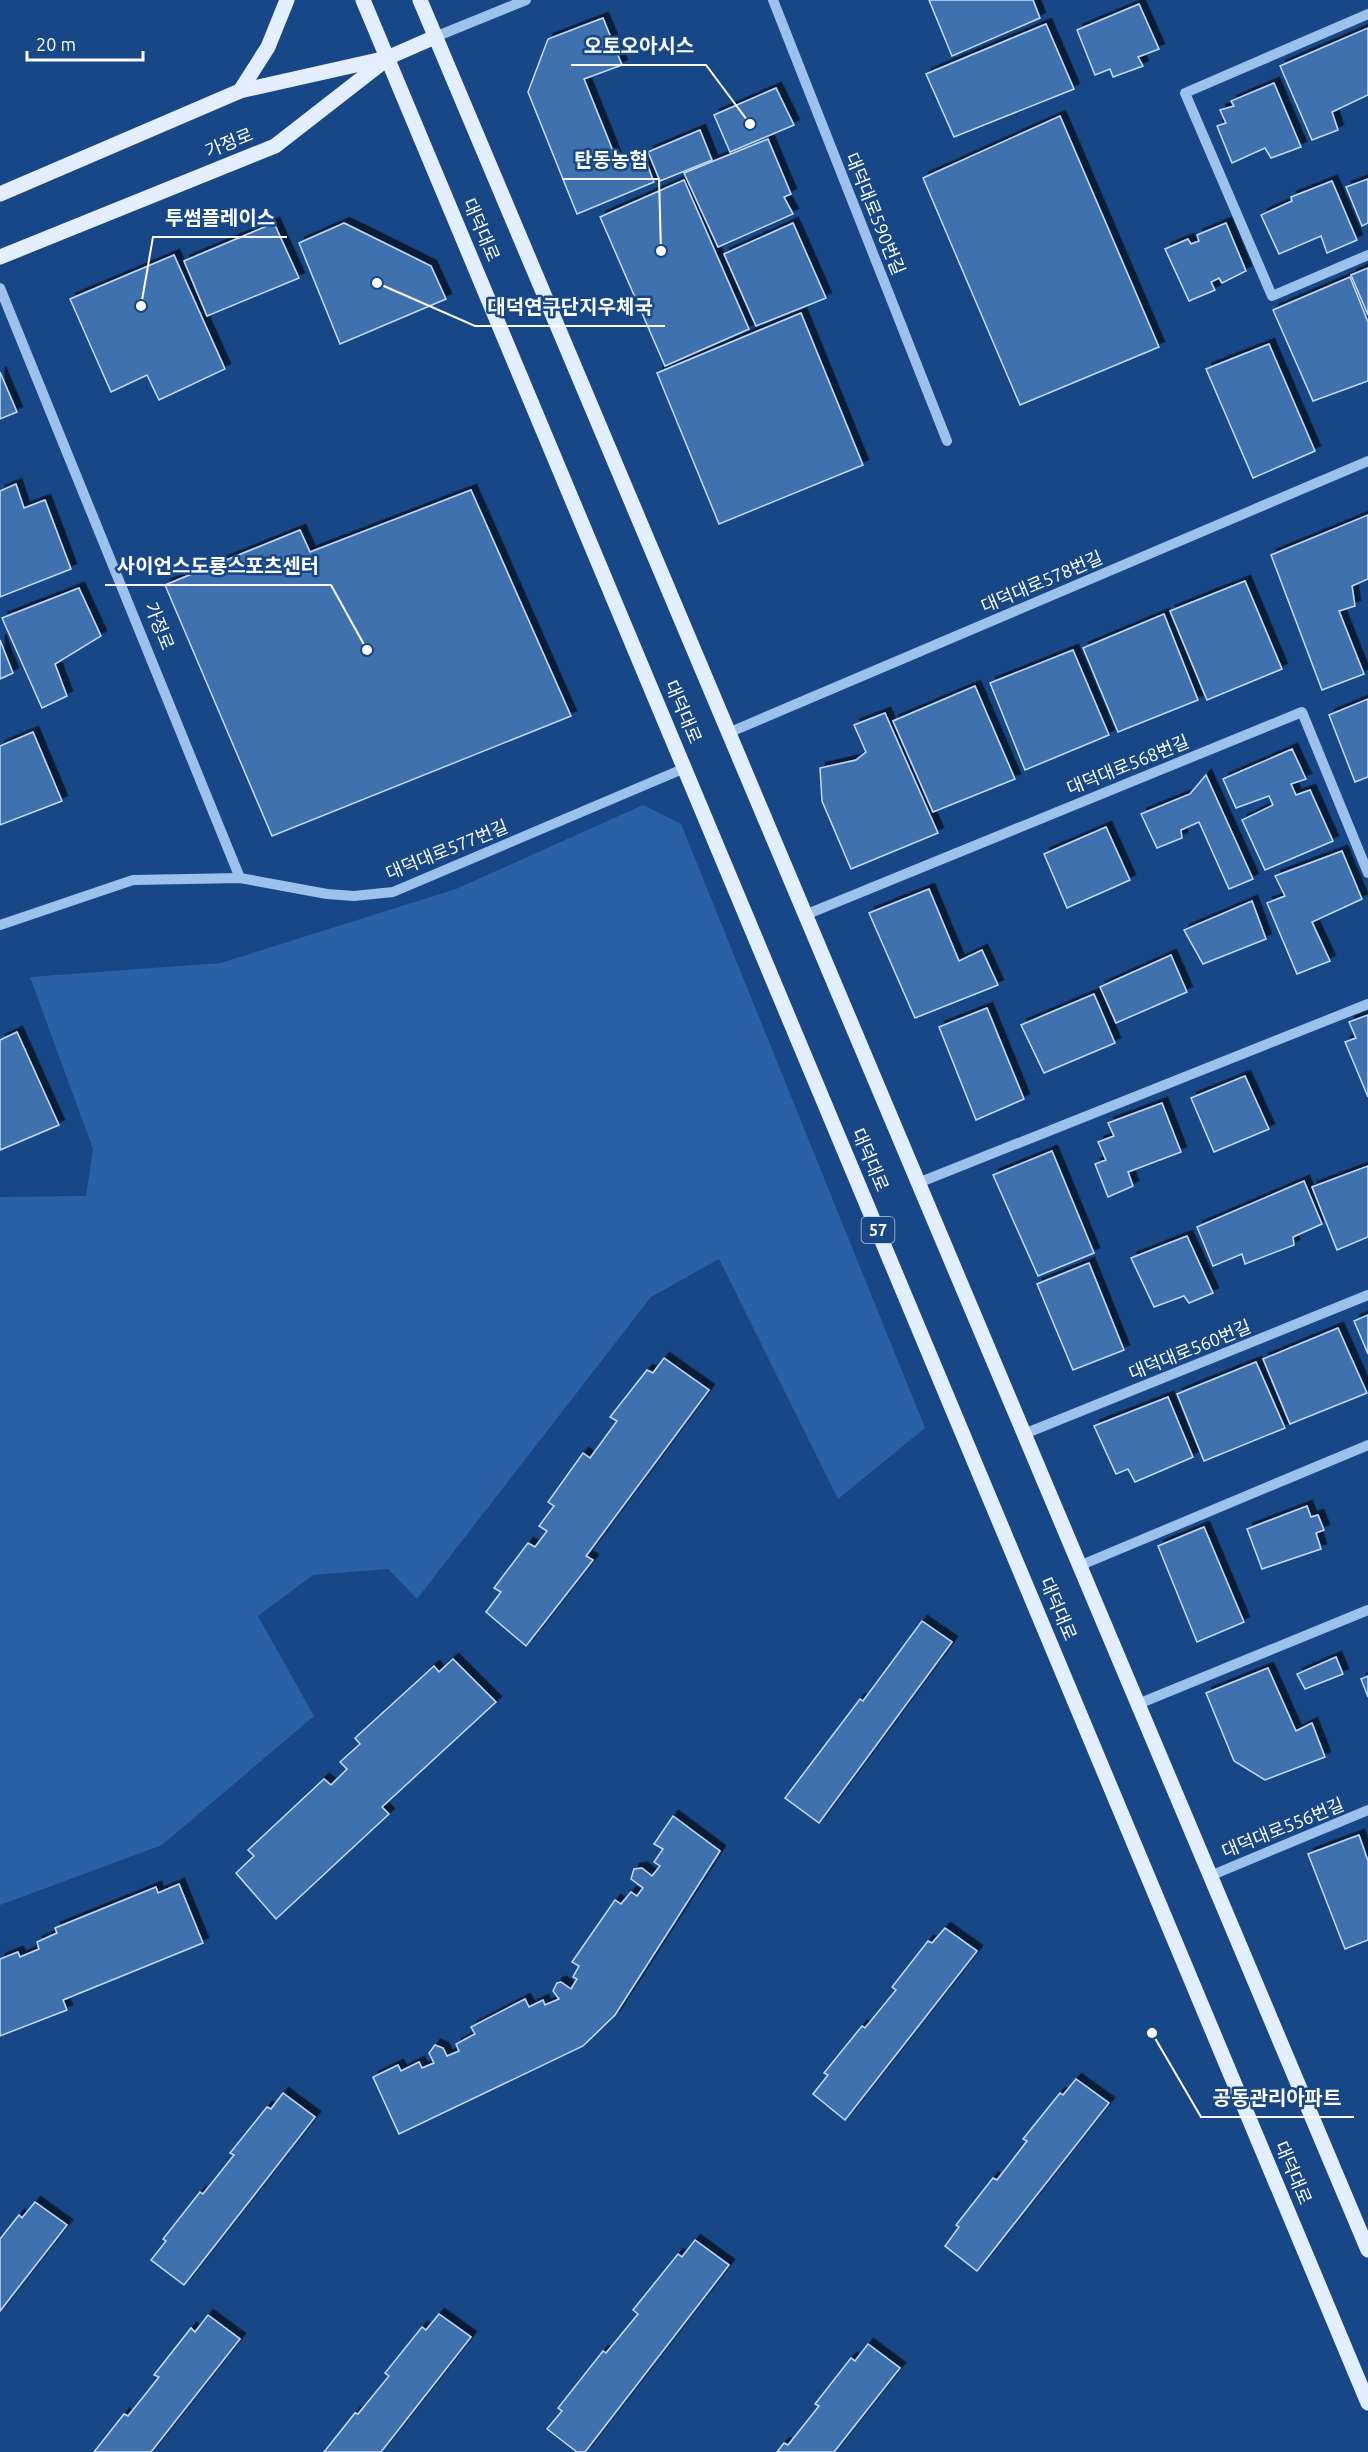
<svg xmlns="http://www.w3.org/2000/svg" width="1368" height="2452" font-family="Ubuntu,'Noto Sans KR',sans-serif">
<defs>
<filter id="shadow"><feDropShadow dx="5.5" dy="-5.5" stdDeviation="0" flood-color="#0009"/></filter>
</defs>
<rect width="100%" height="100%" fill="#174786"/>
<path fill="#2a61a4" d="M643,805L681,824L925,1428L838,1499L719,1259L651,1297L417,1599L388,1569L313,1575L258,1616L314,1716L162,1845L0,1905V1197L86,1196L93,1149L30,977L221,963L456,889Z"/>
<g fill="#4071af" stroke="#c3dbfa" stroke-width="1.5" filter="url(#shadow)">
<path d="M929,0H1033L1040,18L952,56Z"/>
<path d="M1139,4L1159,49L1138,57L1143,66L1113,77L1110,69L1095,75L1077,30Z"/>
<path d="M603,18L622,65L584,79L619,166L644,156L654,182L577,214L528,92L548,39Z"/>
<path d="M1046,24L1074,89L954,137L926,74Z"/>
<path d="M1368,28V95L1332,112L1338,130L1312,140L1280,66Z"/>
<path d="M1274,83L1301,147L1271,158L1265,148L1232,163L1217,126L1226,123L1220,110L1234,106L1231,101Z"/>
<path d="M776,88L794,125L730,152L714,115Z"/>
<path d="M1060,116L1159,347L1020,405L923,178Z"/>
<path d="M700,130L712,160L660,181L648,152Z"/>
<path d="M768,139L791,194L784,197L793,214L718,247L684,173Z"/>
<path d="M1368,179V223L1362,226L1346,187Z"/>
<path d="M684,180L749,329L665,366L600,217Z"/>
<path d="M1332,181L1357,240L1327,253L1321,236L1279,254L1261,215L1292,201L1291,197Z"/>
<path d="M274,223L299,278L207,316L184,261Z"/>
<path d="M344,223L431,266L446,299L340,344L299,243Z"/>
<path d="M793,223L826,298L756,326L724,254Z"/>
<path d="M1226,223L1246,271L1222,283L1219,278L1211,282L1215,290L1189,301L1165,249L1188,239L1191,244L1199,241L1197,235Z"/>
<path d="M174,255L225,369L159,400L147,375L111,392L70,299Z"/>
<path d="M1368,268V315L1351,275Z"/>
<path d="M1350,277L1368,322V381L1313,401L1273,310Z"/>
<path d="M801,313L863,465L719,524L657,373Z"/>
<path d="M1269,344L1315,451L1253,478L1206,369Z"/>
<path d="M0,372L17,412L0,419Z"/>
<path d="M16,484L24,508L45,500L71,569L0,597V491Z"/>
<path d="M471,490L571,716L272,836L165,585L300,530L310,552Z"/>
<path d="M1368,515V579L1352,586L1355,606L1339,611L1364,674L1322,690L1271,555Z"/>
<path d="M1245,581L1282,669L1207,700L1170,611Z"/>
<path d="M79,588L101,636L55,664L67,696L42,708L2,618Z"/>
<path d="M1164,614L1198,700L1118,732L1083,648Z"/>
<path d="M0,640L13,673L0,679Z"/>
<path d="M1073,650L1109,735L1025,770L990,683Z"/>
<path d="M975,686L1015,779L933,812L893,721Z"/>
<path d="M1368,699V777L1355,782L1329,715Z"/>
<path d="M885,713L938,833L851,869L822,801L820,768L856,760L866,752L854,725Z"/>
<path d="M33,732L62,801L0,825V746Z"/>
<path d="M1292,749L1306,779L1291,784L1296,795L1310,790L1333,841L1265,870L1242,820L1273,805L1269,796L1236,808L1223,779Z"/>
<path d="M1206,775L1253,879L1229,889L1199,822L1181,830L1182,838L1157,848L1141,814L1190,794Z"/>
<path d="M1106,827L1130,880L1067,908L1044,854Z"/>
<path d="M1342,851L1362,899L1312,922L1330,961L1297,974L1267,903L1285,896L1275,876Z"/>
<path d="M929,889L959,961L982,950L998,985L915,1018L869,913Z"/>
<path d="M1252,901L1266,939L1203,964L1184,930Z"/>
<path d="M1171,955L1187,992L1116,1023L1100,987Z"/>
<path d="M1094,994L1115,1043L1044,1073L1021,1025Z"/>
<path d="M987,1008L1024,1099L976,1120L939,1027Z"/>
<path d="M1368,1015V1097L1345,1042L1356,1038L1349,1022Z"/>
<path d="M17,1032L59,1125L0,1150V1040Z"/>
<path d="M1245,1076L1269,1129L1214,1152L1191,1098Z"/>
<path d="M1162,1103L1181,1152L1128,1172L1133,1186L1108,1197L1095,1164L1106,1160L1098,1142L1114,1136L1108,1123Z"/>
<path d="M1052,1151L1094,1253L1038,1276L993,1175Z"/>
<path d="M1368,1166V1237L1337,1250L1312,1187Z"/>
<path d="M1304,1181L1322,1224L1293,1237L1294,1245L1245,1264L1242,1254L1213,1266L1197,1227Z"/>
<path d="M1187,1236L1213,1293L1189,1303L1184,1296L1154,1307L1131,1258Z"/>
<path d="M1089,1263L1124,1350L1073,1370L1037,1284Z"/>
<path d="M1368,1315V1354L1354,1321Z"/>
<path d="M1338,1328L1367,1393L1290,1424L1263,1359Z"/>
<path d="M664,1358L709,1390L586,1556L593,1560L526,1646L486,1612L501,1592L494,1588L528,1543L535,1547L547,1531L539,1526L554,1506L548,1502L583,1453L590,1458L617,1421L610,1417L647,1370L653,1373Z"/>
<path d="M1256,1362L1285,1428L1204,1461L1177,1394Z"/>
<path d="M1168,1397L1193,1457L1135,1482L1128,1469L1116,1474L1094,1426Z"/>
<path d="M1307,1506L1311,1517L1318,1515L1324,1530L1316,1533L1321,1549L1262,1569L1247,1529Z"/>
<path d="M1204,1527L1244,1622L1197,1642L1158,1546Z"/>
<path d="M922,1621L952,1642L819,1823L785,1798L860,1699L863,1701Z"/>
<path d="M1336,1657L1343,1674L1305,1689L1297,1674Z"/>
<path d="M453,1659L496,1702L382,1807L389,1814L276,1919L236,1873L254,1856L248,1850L324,1779L331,1785L347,1769L340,1762L360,1744L355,1738L434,1666L439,1672Z"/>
<path d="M1268,1668L1296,1731L1312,1723L1325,1757L1265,1780L1234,1761L1206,1693Z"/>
<path d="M1368,1676V1697L1361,1679Z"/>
<path d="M673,1816L720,1851L615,2015L583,2046L399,2134L373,2077L398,2065L401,2071L419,2062L422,2068L434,2063L429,2053L435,2045L443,2048L447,2056L459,2051L456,2044L475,2034L471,2027L525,1999L529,2007L543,2000L545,2005L559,1999L553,1991L557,1983L561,1982L571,1989L577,1979L573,1977L579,1966L572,1962L615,1900L621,1904L631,1892L637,1896L643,1888L631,1879L634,1869L642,1868L652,1876L660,1866L654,1862L663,1849L654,1844Z"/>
<path d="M1359,1835L1368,1861V1940L1345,1949L1308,1854Z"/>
<path d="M179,1884L203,1943L63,2000L67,2010L0,2036V1959L18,1952L20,1957L39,1949L37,1942L57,1933L55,1928L156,1887L158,1893Z"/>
<path d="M945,1928L977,1951L845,2120L813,2094L828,2075L824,2073L862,2026L865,2028L896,1990L892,1987L928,1941L932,1943Z"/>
<path d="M1076,2079L1109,2103L977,2271L945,2246L959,2227L956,2225L993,2178L997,2180L1027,2141L1023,2139L1060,2093L1063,2095Z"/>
<path d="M283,2093L315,2117L184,2285L151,2260L166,2241L163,2239L200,2192L203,2194L234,2155L230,2153L267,2107L271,2109Z"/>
<path d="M35,2202L67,2225L0,2311V2239L19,2215L22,2218Z"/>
<path d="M695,2240L729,2265L585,2452H577L547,2429L562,2411L558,2408L603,2351L606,2353L638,2314L633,2310L678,2254L682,2257Z"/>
<path d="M439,2314L471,2337L381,2452H324L355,2413L358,2414L389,2376L385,2373L422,2327L426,2330Z"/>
<path d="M208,2315L240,2339L151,2452H94L124,2414L128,2416L159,2377L154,2375L191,2328L195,2332Z"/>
<path d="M868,2344L900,2368L834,2452H777L784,2443L788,2445L819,2406L815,2404L851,2358L855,2361Z"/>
</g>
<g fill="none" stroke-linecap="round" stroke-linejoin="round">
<g stroke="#9dc1ed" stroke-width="10">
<path d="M773,0L947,441"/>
<path d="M1368,14L1185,93L1272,296L1368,255"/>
<path d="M435,37L526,0"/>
<path d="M0,288L240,878"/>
<path d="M728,733L1368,461"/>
<path d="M805,915L1302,712L1368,873"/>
<path d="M0,925L133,880L240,878L327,894L354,896L393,892L685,768"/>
<path d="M918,1183L1368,1004"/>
<path d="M1024,1434L1368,1295"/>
<path d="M1079,1566L1368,1445"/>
<path d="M1138,1704L1368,1610"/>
<path d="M1210,1876L1368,1810"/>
</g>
<g stroke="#e3eeff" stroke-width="15">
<path d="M363,0L1368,2403"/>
<path d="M420,0L1368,2250"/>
<path d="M240,91L268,47L287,0"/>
<path d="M0,194L240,91L387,58L435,37"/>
<path d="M0,257L275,146L383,62"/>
</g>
</g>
<g text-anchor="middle" stroke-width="5" stroke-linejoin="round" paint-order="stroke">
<rect fill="#174786" stroke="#b9c8db" stroke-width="1.5" x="861.5" y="1217" width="33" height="26" rx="4.5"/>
<g font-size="16" font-weight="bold" fill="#fff">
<text x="878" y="1236">57</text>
</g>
<g font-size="18" fill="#fff" stroke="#174786">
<text transform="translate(229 143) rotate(-22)" y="6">가정로</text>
<text transform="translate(875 214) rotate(68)" y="6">대덕대로590번길</text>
<text transform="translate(481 230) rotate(67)" y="6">대덕대로</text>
<text transform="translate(1042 582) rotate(-23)" y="6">대덕대로578번길</text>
<text transform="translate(159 626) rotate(68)" y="6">가정로</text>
<text transform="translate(683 712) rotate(67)" y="6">대덕대로</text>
<text transform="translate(1128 765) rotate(-22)" y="6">대덕대로568번길</text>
<text transform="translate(447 850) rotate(-22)" y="6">대덕대로577번길</text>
<text transform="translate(870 1160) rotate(67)" y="6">대덕대로</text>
<text transform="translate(1190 1350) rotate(-22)" y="6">대덕대로560번길</text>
<text transform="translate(1058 1609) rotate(67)" y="6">대덕대로</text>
<text transform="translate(1283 1828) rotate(-22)" y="6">대덕대로556번길</text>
<text transform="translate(1293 2173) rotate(67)" y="6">대덕대로</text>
</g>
</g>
<path fill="none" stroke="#fff" stroke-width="2" d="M750 124L706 65H571M661 251L659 179H562M141 306L153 237H287M377 283L475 326H665M367 650L331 585H105M1152 2033L1201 2117H1354"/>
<g fill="#fff" stroke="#174786" stroke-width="2">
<circle cx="750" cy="124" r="6"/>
<circle cx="661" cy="251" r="6"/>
<circle cx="141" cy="306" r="6"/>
<circle cx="377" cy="283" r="6"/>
<circle cx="367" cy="650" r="6"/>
<circle cx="1152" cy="2033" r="6"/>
</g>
<g font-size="20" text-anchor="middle" font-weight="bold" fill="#fff" stroke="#174786" stroke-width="5" stroke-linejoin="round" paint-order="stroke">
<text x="639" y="53">오토오아시스</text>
<text x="611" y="167">탄동농협</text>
<text x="220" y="225">투썸플레이스</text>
<text x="570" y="314">대덕연구단지우체국</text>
<text x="218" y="573">사이언스도룡스포츠센터</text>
<text x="1277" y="2105">공동관리아파트</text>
</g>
<path d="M27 51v9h116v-9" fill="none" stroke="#ffffff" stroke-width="3"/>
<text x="36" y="51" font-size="18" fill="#ffffff" stroke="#174786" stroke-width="4.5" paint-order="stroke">20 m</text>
</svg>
